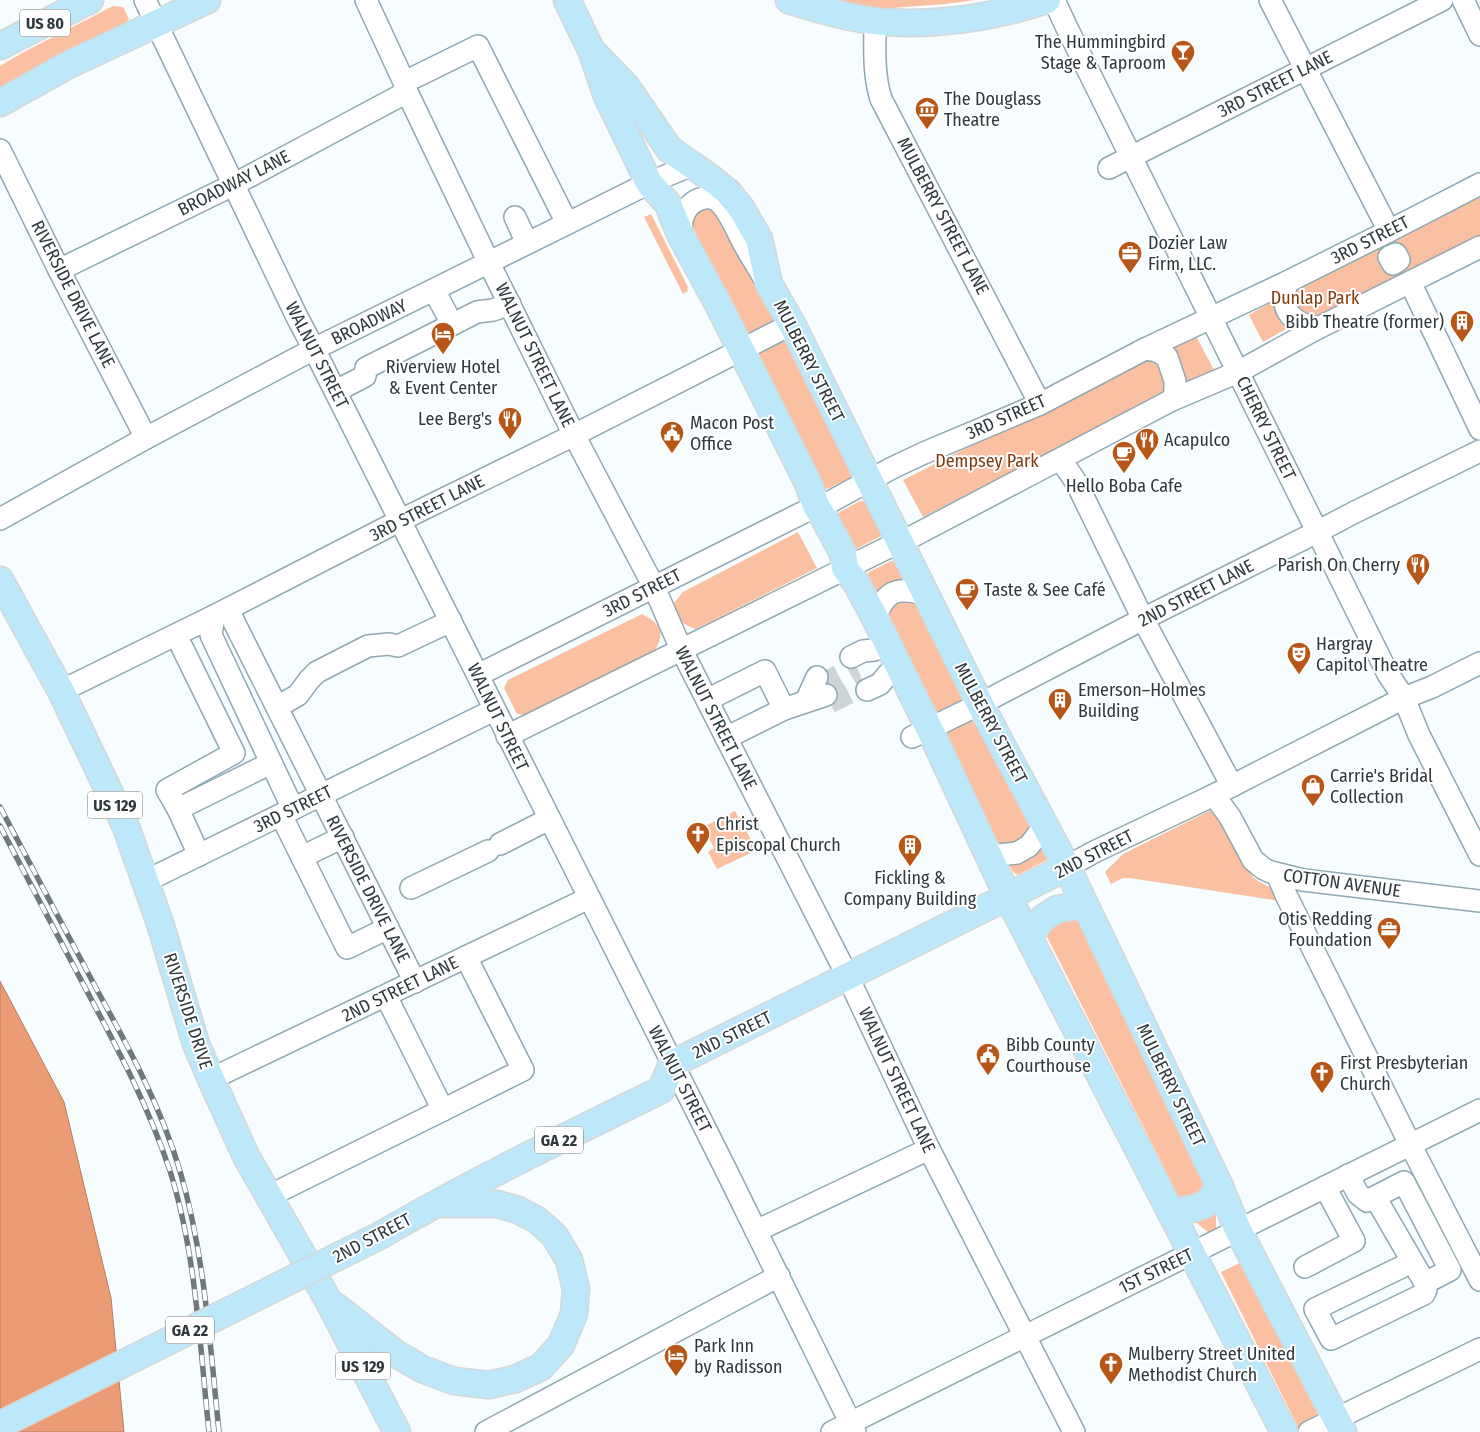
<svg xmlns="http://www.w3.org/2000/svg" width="1480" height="1432" font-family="'Fira Sans Condensed',sans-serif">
<rect width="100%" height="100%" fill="#f7fcfe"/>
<g fill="#fbbfa1">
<path d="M812,0H975L946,4L864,10Z"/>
<path d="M113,6L123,7L129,19L123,25L61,56L0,96V66L22,53Z"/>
<path d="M1480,192V240L1323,319L1288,328L1263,342L1249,315L1273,301L1305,278Z"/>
<path d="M713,204L786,340L852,474L850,478L827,489L823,488L692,225L694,212Z"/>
<path d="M651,214L688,287L687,288L688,291L683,294L644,217Z"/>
<path d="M1196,336L1214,370V372L1188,383L923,517L903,480L1141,360Z"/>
<path d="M860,501L866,502L883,535L856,549L854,548L838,518V513Z"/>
<path d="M798,532L817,568L696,629C680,623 677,621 674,603L683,592Z"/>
<path d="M891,561L896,562L969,709L1035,837L1048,858L1047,860L1018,875L1013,872L867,577L869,572Z"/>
<path d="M642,614C660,624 666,631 655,650L524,715L517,714L504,688L508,680Z"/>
<path d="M1211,810H1214L1225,823L1253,877L1258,881L1275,890L1286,902L1130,878H1123L1111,884L1105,872L1123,854Z"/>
<path d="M735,811L757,850L717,869L708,852L714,848L703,827Z"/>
<path d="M1067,895L1216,1205V1228L1208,1232L1189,1217L1034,911Z"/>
<path d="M1242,1262L1320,1419L1299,1429L1221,1272Z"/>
</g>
<path fill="#eb9c74" stroke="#b37e64" d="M0,981L64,1102L111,1298L124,1432H0Z"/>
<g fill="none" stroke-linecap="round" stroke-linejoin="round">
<g stroke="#cfd5d7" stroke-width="21" stroke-dasharray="21 11" stroke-linecap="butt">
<path d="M820,685L856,666"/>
<path d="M830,703L865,685"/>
</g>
<defs>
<g id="minor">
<path d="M145,0L297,317L314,349L727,1172L855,1432"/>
<path d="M366,0L404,82L407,92L489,263L574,435L654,587L681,649L848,977L929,1149L1074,1432"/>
<path d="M1054,0L1066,26L1388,674L1404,698L1419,735L1480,855"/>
<path d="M1270,0L1389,231"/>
<path d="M1463,0L1480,35"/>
<path d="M875,21C875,47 873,74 881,99L1040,404"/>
<path d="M415,77L478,46L567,223"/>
<path d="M0,150L59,270L146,438"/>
<path d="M1109,168L1442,0"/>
<path d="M515,217L527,243"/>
<path d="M681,236C681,223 682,210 694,202C700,198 710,196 716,200C728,207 738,234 745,246C751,256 757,266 763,276"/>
<path d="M1396,254L1399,260L1393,264L1389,257Z"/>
<path d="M59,270L233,185L407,92"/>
<path d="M1287,282C1279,310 1290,321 1316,329"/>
<path d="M1410,282L1480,429"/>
<path d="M434,290L452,324"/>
<path d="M1145,349L1157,351L1167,357L1175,381V393L1172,400"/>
<path d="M336,391L365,376L366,368L477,312L493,310L510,304"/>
<path d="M1061,460L1076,482L1143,619L1232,786"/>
<path d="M0,519L146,438L314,349L649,183L692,165"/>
<path d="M228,609L234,622L415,982"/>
<path d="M214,616L211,635L293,809"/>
<path d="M875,618C886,590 896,587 925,594"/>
<path d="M182,647L234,753L167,790L178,809L199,855"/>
<path d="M851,657L863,651L874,650L887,644"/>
<path d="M478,675L816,506L830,502L892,468L924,453L1040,404L1145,349L1287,282L1389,231L1480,184"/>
<path d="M867,690L880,684L888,674L900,669"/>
<path d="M61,691L214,616L401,520L574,435L792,324"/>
<path d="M707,700L765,671L784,709"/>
<path d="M806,701L817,677"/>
<path d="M277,707L298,695L309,680L317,672L368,646L389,644L398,646L451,621"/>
<path d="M507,736L889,547L900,543L1172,400L1238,372L1316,329L1480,247"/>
<path d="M912,737L980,704L1143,619L1317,532L1353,513L1480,451"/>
<path d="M726,738L784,709L826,695"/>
<path d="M1214,795L1230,817L1253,860L1264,869L1271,872L1303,880L1480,901"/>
<path d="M178,809L271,763"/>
<path d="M281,815L347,948L388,928"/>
<path d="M500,844L549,819"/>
<path d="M989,856L1017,853L1029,846L1045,825"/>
<path d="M302,857L343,837"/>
<path d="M1067,867L1094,852L1214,795L1404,698L1432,687L1480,663"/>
<path d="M1277,874L1287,897L1410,1144L1480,1280"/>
<path d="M146,881L494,710"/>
<path d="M411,888L488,851"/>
<path d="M386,996L443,1110L523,1070L466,957"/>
<path d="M211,1079L589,898"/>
<path d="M1348,1175L1358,1194L1367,1201L1404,1182L1450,1270L1425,1283L1375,1197"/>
<path d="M269,1196L443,1110"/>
<path d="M756,1231L929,1149"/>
<path d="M1412,1262L1315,1309L1331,1339L1424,1294L1426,1290L1425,1283"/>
<path d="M1305,1267L1354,1241L1325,1187"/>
<path d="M486,1432L779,1276"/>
<path d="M832,1432L1480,1110"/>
<path d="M1309,1432L1480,1349"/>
</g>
<g id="major">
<path d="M567,0L592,52L607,96L649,183L668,204L681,236L716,300L808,483L816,506L824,518L843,553L845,568L858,586L875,618L929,728L1008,897L1284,1432"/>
<path d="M789,0C816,9 845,17 874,21C885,23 897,22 908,23C956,23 1001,15 1047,0"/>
<path d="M0,46L90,0"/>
<path d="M596,55L626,86L669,149L712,179L728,192L741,208L759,239L769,284L792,324L980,704L1067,867L1220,1187L1238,1230L1343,1432"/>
<path d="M0,103L68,65L207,0"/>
<path d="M0,580L61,691L126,827L160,923L196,1044L211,1079L246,1156L328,1300L397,1432"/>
<path d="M1029,936L1043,918L1057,909L1085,905"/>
<path d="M1172,1213L1195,1208L1206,1204L1220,1187"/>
<path d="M381,1235C472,1182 567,1136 661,1090L672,1064L1067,867"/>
<path d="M335,1306L395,1353L422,1369L454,1381L489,1385L515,1379L541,1367L561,1345L574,1314L576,1289L569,1260L554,1235L537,1220L518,1210L497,1204H439"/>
</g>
</defs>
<use href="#minor" stroke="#8fa8b2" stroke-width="24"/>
<use href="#major" stroke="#d5d7d8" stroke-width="29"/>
<use href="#minor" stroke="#fff" stroke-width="21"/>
<use href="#major" stroke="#bce8f9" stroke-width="26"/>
<defs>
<g id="rail">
<path d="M0,807C32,868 65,929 97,990C129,1048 161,1107 180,1171C205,1256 210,1345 219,1432"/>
<path d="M0,826C27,878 54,929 81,980C114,1042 148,1104 170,1171C196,1253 200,1347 209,1432"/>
</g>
</defs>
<use href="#rail" stroke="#6f787b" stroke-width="5.5"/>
<use href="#rail" stroke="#fff" stroke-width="4" stroke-dasharray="11" stroke-linecap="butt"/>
<defs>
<path id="major-bridge" d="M0,1425L381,1235"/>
</defs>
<use href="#major-bridge" stroke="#d5d7d8" stroke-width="29" stroke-linecap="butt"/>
<use href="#major-bridge" stroke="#bce8f9" stroke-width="26"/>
</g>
<defs>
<symbol id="bar-pin" viewBox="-11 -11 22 30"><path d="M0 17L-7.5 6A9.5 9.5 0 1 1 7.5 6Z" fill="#b75617" stroke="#fff"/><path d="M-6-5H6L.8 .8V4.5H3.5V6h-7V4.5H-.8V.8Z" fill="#fff"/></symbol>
<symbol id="museum-pin" viewBox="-11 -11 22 30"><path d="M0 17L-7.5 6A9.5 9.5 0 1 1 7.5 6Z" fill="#b75617" stroke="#fff"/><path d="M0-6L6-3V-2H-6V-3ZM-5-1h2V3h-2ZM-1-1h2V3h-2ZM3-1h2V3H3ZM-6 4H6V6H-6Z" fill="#fff"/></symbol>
<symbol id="office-pin" viewBox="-11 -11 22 30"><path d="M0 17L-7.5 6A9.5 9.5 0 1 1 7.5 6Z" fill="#b75617" stroke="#fff"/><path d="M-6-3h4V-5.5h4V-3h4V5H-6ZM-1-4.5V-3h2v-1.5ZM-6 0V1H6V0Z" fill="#fff"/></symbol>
<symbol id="building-pin" viewBox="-11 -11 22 30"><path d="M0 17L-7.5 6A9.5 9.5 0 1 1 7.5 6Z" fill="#b75617" stroke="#fff"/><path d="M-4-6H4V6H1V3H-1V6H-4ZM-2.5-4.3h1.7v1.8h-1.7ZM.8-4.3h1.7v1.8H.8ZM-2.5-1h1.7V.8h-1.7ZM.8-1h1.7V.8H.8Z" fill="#fff"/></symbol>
<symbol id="hotel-pin" viewBox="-11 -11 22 30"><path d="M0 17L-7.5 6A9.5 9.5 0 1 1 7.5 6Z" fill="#b75617" stroke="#fff"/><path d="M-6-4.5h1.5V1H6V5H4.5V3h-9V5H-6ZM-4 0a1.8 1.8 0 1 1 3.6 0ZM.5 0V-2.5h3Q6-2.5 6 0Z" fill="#fff"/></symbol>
<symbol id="restaurant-pin" viewBox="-11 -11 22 30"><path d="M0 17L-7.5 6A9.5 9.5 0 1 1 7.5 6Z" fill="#b75617" stroke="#fff"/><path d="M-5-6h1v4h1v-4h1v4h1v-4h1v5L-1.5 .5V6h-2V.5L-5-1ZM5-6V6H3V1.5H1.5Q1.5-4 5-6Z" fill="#fff"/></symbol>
<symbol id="civic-pin" viewBox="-11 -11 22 30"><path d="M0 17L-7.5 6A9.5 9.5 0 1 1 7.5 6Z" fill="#b75617" stroke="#fff"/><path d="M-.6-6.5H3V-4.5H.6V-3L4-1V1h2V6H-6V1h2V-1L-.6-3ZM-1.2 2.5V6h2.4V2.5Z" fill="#fff"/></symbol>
<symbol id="cafe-pin" viewBox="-11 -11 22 30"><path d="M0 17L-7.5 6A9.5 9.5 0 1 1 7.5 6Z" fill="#b75617" stroke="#fff"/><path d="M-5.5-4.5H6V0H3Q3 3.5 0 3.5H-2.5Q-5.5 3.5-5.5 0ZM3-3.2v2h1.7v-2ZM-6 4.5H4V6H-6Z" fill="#fff"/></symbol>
<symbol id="theatre-pin" viewBox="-11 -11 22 30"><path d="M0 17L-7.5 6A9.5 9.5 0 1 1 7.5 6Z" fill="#b75617" stroke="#fff"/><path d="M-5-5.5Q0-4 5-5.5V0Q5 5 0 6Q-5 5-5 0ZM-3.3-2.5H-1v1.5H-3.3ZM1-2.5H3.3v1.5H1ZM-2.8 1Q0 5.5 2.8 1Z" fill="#fff"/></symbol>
<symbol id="shop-pin" viewBox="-11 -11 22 30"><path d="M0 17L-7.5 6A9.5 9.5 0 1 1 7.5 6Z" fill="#b75617" stroke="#fff"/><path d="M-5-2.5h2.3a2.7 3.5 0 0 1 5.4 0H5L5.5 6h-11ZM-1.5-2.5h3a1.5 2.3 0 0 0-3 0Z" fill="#fff"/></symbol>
<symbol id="church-pin" viewBox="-11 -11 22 30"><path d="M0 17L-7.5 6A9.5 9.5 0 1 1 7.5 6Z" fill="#b75617" stroke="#fff"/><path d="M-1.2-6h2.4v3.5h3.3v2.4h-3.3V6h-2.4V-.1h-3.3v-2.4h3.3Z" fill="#fff"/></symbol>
</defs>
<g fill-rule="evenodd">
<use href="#bar-pin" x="1169" y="38" width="28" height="38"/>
<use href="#museum-pin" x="913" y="95" width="28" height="38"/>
<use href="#office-pin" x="1116" y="239" width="28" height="38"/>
<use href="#building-pin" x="1448" y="308" width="28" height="38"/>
<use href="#hotel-pin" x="429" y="320" width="28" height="38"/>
<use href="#restaurant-pin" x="496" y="405" width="28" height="38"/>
<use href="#civic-pin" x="658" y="419" width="28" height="38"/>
<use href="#restaurant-pin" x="1133" y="426" width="28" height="38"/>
<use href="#cafe-pin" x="1110" y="439" width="28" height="38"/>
<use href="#restaurant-pin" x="1404" y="551" width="28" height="38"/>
<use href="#cafe-pin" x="953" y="576" width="28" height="38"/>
<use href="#theatre-pin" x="1285" y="640" width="28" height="38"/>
<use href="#building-pin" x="1046" y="686" width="28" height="38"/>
<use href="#shop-pin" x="1299" y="772" width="28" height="38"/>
<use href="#church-pin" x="684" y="820" width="28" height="38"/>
<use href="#building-pin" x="896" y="832" width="28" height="38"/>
<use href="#office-pin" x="1375" y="915" width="28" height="38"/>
<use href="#civic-pin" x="974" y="1041" width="28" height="38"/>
<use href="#church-pin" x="1308" y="1059" width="28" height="38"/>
<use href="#hotel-pin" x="662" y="1342" width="28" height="38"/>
<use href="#church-pin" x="1097" y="1350" width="28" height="38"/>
</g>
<g text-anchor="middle" stroke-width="4" stroke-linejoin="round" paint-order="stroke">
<g fill="#fff" stroke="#6d7477" stroke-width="1">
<rect x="20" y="9.5" width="50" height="27" rx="4"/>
<rect x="87.5" y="791.5" width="55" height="27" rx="4"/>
<rect x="535" y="1126.5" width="48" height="27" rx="4"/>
<rect x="166" y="1316.5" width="48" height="27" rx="4"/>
<rect x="335.5" y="1352.5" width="55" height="27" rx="4"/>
</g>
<g font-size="16" font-weight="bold" fill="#2f393d">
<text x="45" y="29">US 80</text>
<text x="115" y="811">US 129</text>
<text x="559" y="1146">GA 22</text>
<text x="190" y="1336">GA 22</text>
<text x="363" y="1372">US 129</text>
</g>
<g font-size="18" fill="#2f393d" stroke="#fff" text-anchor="start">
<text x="1166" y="48" text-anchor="end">The Hummingbird<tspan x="1166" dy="21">Stage &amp; Taproom</tspan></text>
<text x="944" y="105">The Douglass<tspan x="944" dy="21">Theatre</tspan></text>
<text x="1148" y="249">Dozier Law<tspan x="1148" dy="21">Firm, LLC.</tspan></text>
<text x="1444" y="328" text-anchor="end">Bibb Theatre (former)</text>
<text x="443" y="373" text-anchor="middle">Riverview Hotel<tspan x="443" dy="21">&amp; Event Center</tspan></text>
<text x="492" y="425" text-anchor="end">Lee Berg's</text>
<text x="690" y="429">Macon Post<tspan x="690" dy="21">Office</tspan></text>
<text x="1164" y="446">Acapulco</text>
<text x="1124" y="492" text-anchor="middle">Hello Boba Cafe</text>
<text x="1400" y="571" text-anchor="end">Parish On Cherry</text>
<text x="984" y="596">Taste &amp; See Café</text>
<text x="1316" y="650">Hargray<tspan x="1316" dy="21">Capitol Theatre</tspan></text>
<text x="1078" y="696">Emerson–Holmes<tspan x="1078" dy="21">Building</tspan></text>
<text x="1330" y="782">Carrie's Bridal<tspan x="1330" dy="21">Collection</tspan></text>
<text x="716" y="830">Christ<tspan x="716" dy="21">Episcopal Church</tspan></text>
<text x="910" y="884" text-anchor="middle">Fickling &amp;<tspan x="910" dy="21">Company Building</tspan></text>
<text x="1372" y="925" text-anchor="end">Otis Redding<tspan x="1372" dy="21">Foundation</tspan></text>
<text x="1006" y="1051">Bibb County<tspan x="1006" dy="21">Courthouse</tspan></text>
<text x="1340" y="1069">First Presbyterian<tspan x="1340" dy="21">Church</tspan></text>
<text x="694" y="1352">Park Inn<tspan x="694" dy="21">by Radisson</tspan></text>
<text x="1128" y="1360">Mulberry Street United<tspan x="1128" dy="21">Methodist Church</tspan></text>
</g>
<g font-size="18" fill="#2f393d" stroke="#fff">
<text transform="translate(1275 84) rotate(-27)" y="6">3RD STREET LANE</text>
<text transform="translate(234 183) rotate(-27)" y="6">BROADWAY LANE</text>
<text transform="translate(943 216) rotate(62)" y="6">MULBERRY STREET LANE</text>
<text transform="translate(1370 240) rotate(-27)" y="6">3RD STREET</text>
<text transform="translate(73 294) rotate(63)" y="6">RIVERSIDE DRIVE LANE</text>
<text transform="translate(369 322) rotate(-26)" y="6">BROADWAY</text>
<text transform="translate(317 355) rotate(63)" y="6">WALNUT STREET</text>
<text transform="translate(535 355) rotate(64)" y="6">WALNUT STREET LANE</text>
<text transform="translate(809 361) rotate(63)" y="6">MULBERRY STREET</text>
<text transform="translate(1006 417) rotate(-24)" y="6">3RD STREET</text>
<text transform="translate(1266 428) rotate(64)" y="6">CHERRY STREET</text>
<text transform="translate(427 508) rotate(-27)" y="6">3RD STREET LANE</text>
<text transform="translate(642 593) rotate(-27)" y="6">3RD STREET</text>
<text transform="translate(1196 593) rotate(-27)" y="6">2ND STREET LANE</text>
<text transform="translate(498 717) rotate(64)" y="6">WALNUT STREET</text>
<text transform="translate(716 718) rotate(63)" y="6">WALNUT STREET LANE</text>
<text transform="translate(991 723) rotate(62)" y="6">MULBERRY STREET</text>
<text transform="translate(293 809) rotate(-26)" y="6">3RD STREET</text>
<text transform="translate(1094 854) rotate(-27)" y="6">2ND STREET</text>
<text transform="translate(1342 883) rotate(8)" y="6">COTTON AVENUE</text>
<text transform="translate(368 889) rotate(63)" y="6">RIVERSIDE DRIVE LANE</text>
<text transform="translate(400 989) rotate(-26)" y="6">2ND STREET LANE</text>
<text transform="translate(188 1011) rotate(72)" y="6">RIVERSIDE DRIVE</text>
<text transform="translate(732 1035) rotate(-26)" y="6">2ND STREET</text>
<text transform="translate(680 1079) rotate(63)" y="6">WALNUT STREET</text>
<text transform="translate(897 1080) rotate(65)" y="6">WALNUT STREET LANE</text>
<text transform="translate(1171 1085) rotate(64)" y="6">MULBERRY STREET</text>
<text transform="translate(372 1238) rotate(-28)" y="6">2ND STREET</text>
<text transform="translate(1156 1271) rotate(-26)" y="6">1ST STREET</text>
</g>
<g font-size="18" fill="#813a0d" stroke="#fff">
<text x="1315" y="304">Dunlap Park</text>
<text x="987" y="467">Dempsey Park</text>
</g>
</g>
</svg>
